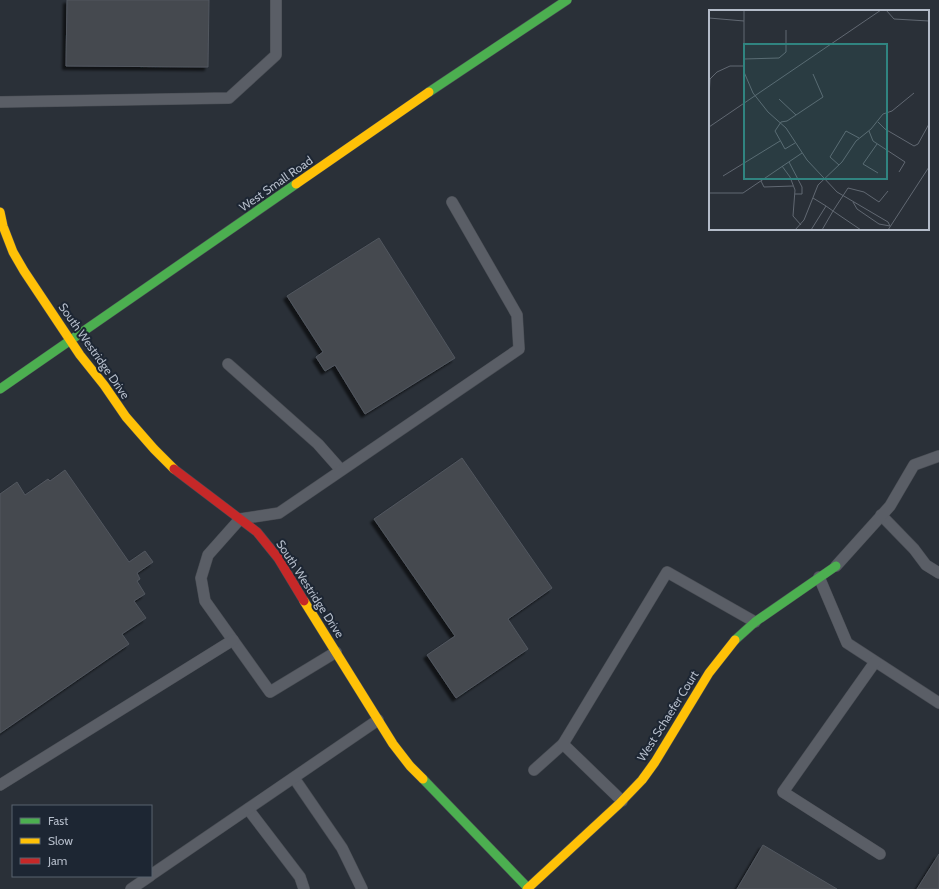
<svg xmlns="http://www.w3.org/2000/svg" width="939" height="889" font-family="Cabin,sans-serif">
<defs>
<filter id="shadow"><feDropShadow dx="-3.5" dy="3.5" stdDeviation="1" flood-color="#0009"/></filter>
</defs>
<rect width="100%" height="100%" fill="#2a3038"/>
<g fill="#444950" stroke="#52575f" filter="url(#shadow)">
<path d="M67,0H209L208,67L66,66Z"/>
<path d="M379,238L455,358L365,414L335,365L325,371L316,357L323,352L287,296Z"/>
<path d="M462,458L552,588L508,619L528,649L456,698L427,655L455,636L374,519Z"/>
<path d="M65,470L129,562L145,551L153,562L137,573L140,579L137,581L145,594L134,601L146,618L122,634L129,644L0,733V494L17,482L25,495L48,479L50,481Z"/>
<path d="M763,845L837,889H737Z"/>
<path d="M939,854V889H917Z"/>
</g>
<g fill="none" stroke-linecap="round" stroke-linejoin="round">
<defs>
<g id="lane">
<path d="M0,102L229,98L276,55V0"/>
<path d="M228,364L318,444L341,470"/>
<path d="M881,515L914,549L926,565L939,573"/>
<path d="M836,566L890,506L914,465L939,456"/>
<path d="M819,577L847,643L939,703"/>
<path d="M336,652L270,692L205,601L201,578L208,555L240,519L279,513L519,349L517,315L452,202"/>
<path d="M875,662L783,792L880,854"/>
<path d="M534,770L563,744"/>
<path d="M294,778L342,848L362,889"/>
<path d="M0,785L233,640"/>
<path d="M622,801L563,744L667,572L755,622"/>
<path d="M248,809L300,877L304,889"/>
<path d="M151,875L378,720"/>
<path d="M131,889L150,876"/>
</g>
<g id="fast">
<path d="M429,92L567,0"/>
<path d="M0,389L296,184"/>
<path d="M735,640L755,622L836,566"/>
<path d="M423,779L529,889"/>
</g>
<g id="slow">
<path d="M296,184L429,92"/>
<path d="M0,212L3,226L13,252L24,271L80,355L104,385L126,417L154,449L174,469"/>
<path d="M304,601L393,744L410,766L423,779"/>
<path d="M527,889L619,804L642,780L655,762L709,673L735,640"/>
</g>
<path id="jam" d="M174,469L257,532L278,558L304,601"/>
</defs>
<use href="#lane" stroke="#484c53" stroke-width="12"/>
<use href="#fast" stroke="#484c53" stroke-width="10"/>
<use href="#slow" stroke="#484c53" stroke-width="10"/>
<use href="#jam" stroke="#484c53" stroke-width="10"/>
<use href="#lane" stroke="#5a5e66" stroke-width="11"/>
<use href="#fast" stroke="#4caf50" stroke-width="9"/>
<use href="#slow" stroke="#ffc107" stroke-width="9"/>
<use href="#jam" stroke="#c62828" stroke-width="9"/>
</g>
<g text-anchor="middle" stroke-width="4" stroke-linejoin="round" paint-order="stroke">
<g font-size="12" fill="#b4bcc9" stroke="#1d2633">
<text transform="translate(276 184) rotate(-35)" y="4">West Small Road</text>
<text transform="translate(94 351) rotate(55)" y="4">South Westridge Drive</text>
<text transform="translate(310 589) rotate(57)" y="4">South Westridge Drive</text>
<text transform="translate(668 716) rotate(-58)" y="4">West Schaefer Court</text>
</g>
</g>
<g transform="translate(709 10)">
<rect width="220" height="220" fill="#2a3038"/>
<path fill="none" stroke="#616872" stroke-width="1" d="M35,0V62L44,83L59,102L77,118L98,150L128,182L179,212L181,216L170,214L148,199L144,192M177,0L185,9L220,11M0,8L35,11M35,49L70,48L77,42V20M0,88L1,69L8,62L21,56H35M70,89L87,105M169,112L176,119L205,136L209,134L220,114M0,117L172,0M160,121L164,131L196,152L190,162M86,133L76,139L66,121L72,112L78,111L114,87L104,64M168,134L154,154L169,163M80,152L93,177V184H86M130,155L121,147L137,121L150,128M73,156L81,167L86,180L84,206L92,215M14,166L71,131M52,171L55,177L84,176M0,183H34L93,143M104,188L117,196M86,220L95,210L109,175L133,152L147,131L162,119L174,104L183,101L205,83M102,220L117,196L124,201L139,178L155,182L170,192L179,181M113,220L124,201L152,220M179,220L220,157"/>
<path fill="#308480" fill-opacity="0.15" stroke="#308480" stroke-width="2" d="M35,34H178V169H35Z"/>
<rect width="220" height="220" fill="none" stroke="#b4bcc9" stroke-width="2"/>
</g>
<rect x="12" y="805" width="140" height="72" fill="#1d2633" stroke="#59626f"/>
<rect x="20" y="818" width="20" height="6" fill="#4caf50" stroke="#59626f"/>
<text x="48" y="825" font-size="12" fill="#b4bcc9">Fast</text>
<rect x="20" y="838" width="20" height="6" fill="#ffc107" stroke="#59626f"/>
<text x="48" y="845" font-size="12" fill="#b4bcc9">Slow</text>
<rect x="20" y="858" width="20" height="6" fill="#c62828" stroke="#59626f"/>
<text x="48" y="865" font-size="12" fill="#b4bcc9">Jam</text>
</svg>
